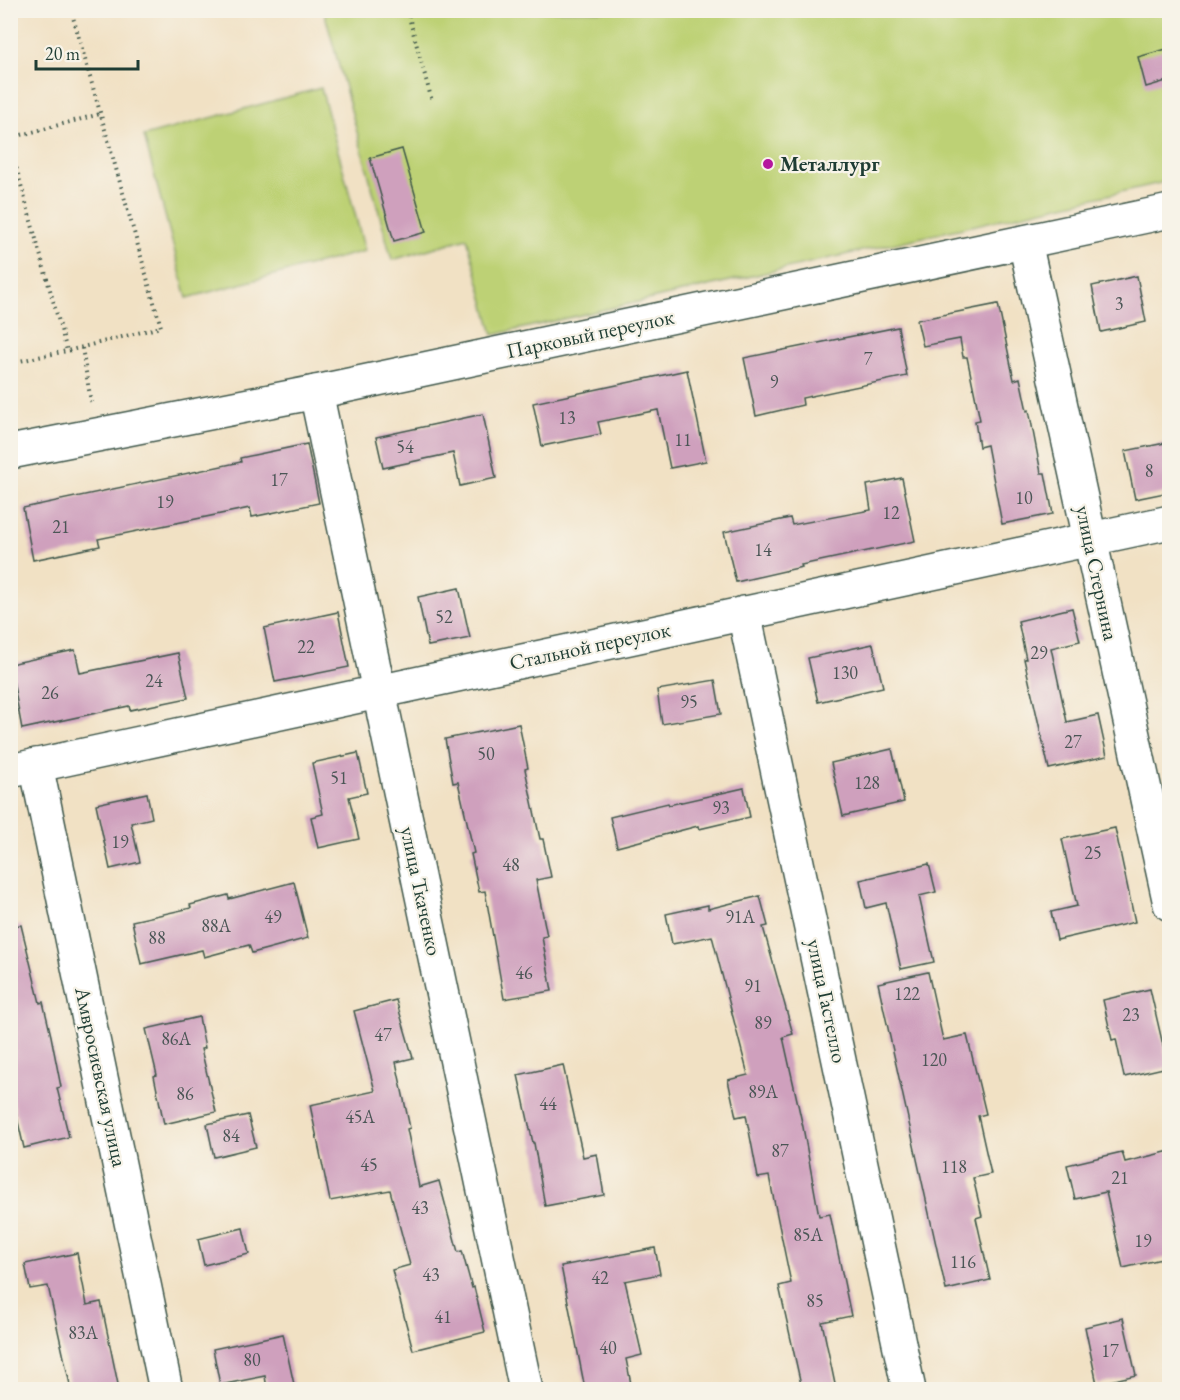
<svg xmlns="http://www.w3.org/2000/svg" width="1180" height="1400" font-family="'EB Garamond',serif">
<rect width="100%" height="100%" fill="#f7f3e8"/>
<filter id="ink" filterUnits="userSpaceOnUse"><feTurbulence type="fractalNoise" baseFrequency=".0167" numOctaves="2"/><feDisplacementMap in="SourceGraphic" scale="12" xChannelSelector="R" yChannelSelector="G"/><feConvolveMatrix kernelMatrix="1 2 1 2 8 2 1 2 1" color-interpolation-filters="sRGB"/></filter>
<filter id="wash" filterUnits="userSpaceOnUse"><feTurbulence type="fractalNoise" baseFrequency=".008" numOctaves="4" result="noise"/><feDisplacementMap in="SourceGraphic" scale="24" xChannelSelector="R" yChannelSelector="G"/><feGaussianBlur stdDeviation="1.35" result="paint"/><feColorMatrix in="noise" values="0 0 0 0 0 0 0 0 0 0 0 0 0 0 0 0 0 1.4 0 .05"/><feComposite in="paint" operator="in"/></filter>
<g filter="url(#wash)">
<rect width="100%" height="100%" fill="#f1e1c4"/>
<g fill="#bdd175" stroke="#6e8754" stroke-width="1.5">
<path d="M324,11H1169V181L493,335L467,238L392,260Z"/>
<path d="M321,88L365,251L187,298L144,136Z"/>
</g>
<g id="blocks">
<g fill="#cfa0bd">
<path d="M1170,48V80L1146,87L1138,57Z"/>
<path d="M402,149L426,232L394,241L370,158Z"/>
<path d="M1137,276L1146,322L1101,332L1092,286Z"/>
<path d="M998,304L1014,380L1020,378L1027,411L1029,410L1041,473H1045L1053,514L1002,524L987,445L979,447L975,421L980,420L967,357H963L960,339L923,346L917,320Z"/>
<path d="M898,327L907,376L802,398L803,405L756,416L744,358Z"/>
<path d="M687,370L706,461L670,468L658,410L598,422L601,434L542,446L533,403Z"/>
<path d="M483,414L496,478L460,486L453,453L383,468L376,437Z"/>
<path d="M1170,442V492L1135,499L1125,451Z"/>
<path d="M307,444L319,503L252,517L250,508L98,539L100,546L33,560L23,508L241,462L240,458Z"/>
<path d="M902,478L915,541L801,565L802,567L736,582L724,532L790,518L792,525L871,510L867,485Z"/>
<path d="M459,588L470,638L428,646L418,597Z"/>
<path d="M1072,608L1080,641L1051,648L1067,722L1098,715L1107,756L1049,769L1024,659H1026L1018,621Z"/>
<path d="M338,612L349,667L275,682L264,628Z"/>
<path d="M873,644L883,687L818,702L808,658Z"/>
<path d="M75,650L80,673L178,653L188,698L130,710L129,706L22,729L10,664Z"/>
<path d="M715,680L721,714L662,724L657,690Z"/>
<path d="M519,724L528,768L525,769L540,839H543L551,877L536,880L547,936L542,937L552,991L504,999L485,891L479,892L471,854L474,853L458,782L453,783L445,739Z"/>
<path d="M892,749L904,802L843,816L831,763Z"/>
<path d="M358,753L367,793L349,797L359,839L318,848L311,817L323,814L312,763Z"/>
<path d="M744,788L750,817L699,829L698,826L617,847L610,817L668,803L669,805Z"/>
<path d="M147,793L152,818L131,823L140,862L110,869L96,804Z"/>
<path d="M1115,828L1135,922L1057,940L1051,912L1077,906L1062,839Z"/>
<path d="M929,864L936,892L919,896L934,962L901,969L886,903L866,908L860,880Z"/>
<path d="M294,882L308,938L252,953L249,945L204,957L202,950L141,964L132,921L191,908L190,905L228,895L229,899Z"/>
<path d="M760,896L768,926L763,927L793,1034L783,1037L803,1127L819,1216L830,1214L851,1316L822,1322L836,1389H802L779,1286L791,1283L769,1176L758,1178L746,1115L736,1117L728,1080L748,1075L712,936L672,944L666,914L708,905V909Z"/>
<path d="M21,925L40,1003L43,1002L51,1036L61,1087L57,1088L69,1137L24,1148L10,1087V926Z"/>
<path d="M928,972L943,1040L967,1035L986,1114L978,1116L991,1174L973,1178L982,1216L976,1218L990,1280L946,1290L878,983Z"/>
<path d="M1150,989L1168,1067L1124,1077L1116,1039L1112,1040L1103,1000Z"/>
<path d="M396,1000L413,1058L396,1062L410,1128L407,1129L419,1187L439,1181L458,1252L462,1251L472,1288L474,1287L485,1332L413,1350L392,1270L410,1265L390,1190L330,1201L310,1105L375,1091L354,1011Z"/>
<path d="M199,1017L205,1048L201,1049L216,1112L164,1124L154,1076L157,1075L146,1029Z"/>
<path d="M563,1065L583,1157L597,1154L604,1195L545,1206L534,1143H533L518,1075Z"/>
<path d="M248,1115L256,1147L214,1157L207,1124Z"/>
<path d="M1170,1151V1257L1123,1268L1106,1192L1075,1199L1067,1165L1122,1152L1125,1162Z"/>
<path d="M243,1228L249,1254L204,1265L198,1239Z"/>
<path d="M655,1248L660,1274L625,1281L642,1355L626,1359L632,1389H585L561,1266Z"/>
<path d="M77,1253L87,1305L101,1302L119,1389H71L48,1286L30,1289L25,1264Z"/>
<path d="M1123,1318L1136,1375L1097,1384L1085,1327Z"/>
<path d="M283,1334L295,1389H267L265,1376L220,1385L213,1349Z"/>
</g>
</g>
</g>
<g filter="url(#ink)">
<use href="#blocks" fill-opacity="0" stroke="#3e564a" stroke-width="1.5"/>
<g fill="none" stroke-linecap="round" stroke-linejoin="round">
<defs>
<g id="minor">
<path d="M1025,242L1170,904"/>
<path d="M316,392L526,1390"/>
<path d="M10,452L316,392L1170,211"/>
<path d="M744,613L909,1390"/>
<path d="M36,765L166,1390"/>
<path d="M10,771L1170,522"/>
</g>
</defs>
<use href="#minor" stroke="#3e564a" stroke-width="36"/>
<g stroke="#3e564a" stroke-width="4" stroke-dasharray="1.5 4.5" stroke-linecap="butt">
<path d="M407,10L432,101"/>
<path d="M10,138L100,114"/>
<path d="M10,145L67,351"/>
<path d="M82,348L91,402"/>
<path d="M10,363L67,351L161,327L71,10"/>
</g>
<use href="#minor" stroke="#fff" stroke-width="33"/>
</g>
</g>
<circle fill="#b5179e" stroke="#f7f3e8" stroke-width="2" cx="768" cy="164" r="6"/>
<g text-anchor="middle" stroke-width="4.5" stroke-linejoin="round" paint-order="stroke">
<g font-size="18" fill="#4b5656">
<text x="1119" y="310">3</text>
<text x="868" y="365">7</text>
<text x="774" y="388">9</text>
<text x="567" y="424">13</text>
<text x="683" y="446">11</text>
<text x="405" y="453">54</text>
<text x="1149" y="477">8</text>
<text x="279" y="486">17</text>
<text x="1024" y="504">10</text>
<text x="165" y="508">19</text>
<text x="891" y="519">12</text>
<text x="61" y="533">21</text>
<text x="763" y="556">14</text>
<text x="444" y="623">52</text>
<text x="306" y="653">22</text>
<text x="1039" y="659">29</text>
<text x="845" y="679">130</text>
<text x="154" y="687">24</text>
<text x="50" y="699">26</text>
<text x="689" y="708">95</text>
<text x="1073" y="748">27</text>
<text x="486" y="760">50</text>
<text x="339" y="784">51</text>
<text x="867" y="789">128</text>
<text x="721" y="814">93</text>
<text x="120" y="848">19</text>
<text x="1093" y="859">25</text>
<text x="511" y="871">48</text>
<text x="273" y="923">49</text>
<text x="740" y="923">91А</text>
<text x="216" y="932">88А</text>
<text x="157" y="944">88</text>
<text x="524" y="979">46</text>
<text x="753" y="992">91</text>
<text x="907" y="1000">122</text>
<text x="1131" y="1021">23</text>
<text x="763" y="1029">89</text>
<text x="383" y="1041">47</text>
<text x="176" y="1045">86А</text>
<text x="934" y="1066">120</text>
<text x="763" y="1098">89А</text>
<text x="185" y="1100">86</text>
<text x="548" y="1110">44</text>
<text x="360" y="1123">45А</text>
<text x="231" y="1142">84</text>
<text x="780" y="1157">87</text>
<text x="369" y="1171">45</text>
<text x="954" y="1173">118</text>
<text x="1120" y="1184">21</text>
<text x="420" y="1214">43</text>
<text x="808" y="1241">85А</text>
<text x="1143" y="1247">19</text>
<text x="963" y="1268">116</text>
<text x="431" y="1281">43</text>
<text x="600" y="1284">42</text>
<text x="815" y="1307">85</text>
<text x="443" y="1323">41</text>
<text x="83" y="1339">83А</text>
<text x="608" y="1354">40</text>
<text x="1110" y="1357">17</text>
<text x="252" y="1366">80</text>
</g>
<g font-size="21" font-weight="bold" fill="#1f3d34" stroke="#f7f3e8" text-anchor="start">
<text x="780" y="171">Металлург</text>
</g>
<g font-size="21" fill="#1f3d34" stroke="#f7f3e8">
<text transform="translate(590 334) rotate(-12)" y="7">Парковый переулок</text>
<text transform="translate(1097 573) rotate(78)" y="7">улица Стернина</text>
<text transform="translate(590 646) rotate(-12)" y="7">Стальной переулок</text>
<text transform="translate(421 891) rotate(78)" y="7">улица Ткаченко</text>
<text transform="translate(827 1001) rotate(78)" y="7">улица Гастелло</text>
<text transform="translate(101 1077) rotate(78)" y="7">Амвросиевская улица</text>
</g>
</g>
<rect width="1180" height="1400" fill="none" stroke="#f7f3e8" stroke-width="36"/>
<path d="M36 60v9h102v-9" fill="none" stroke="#1f3d34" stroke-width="3"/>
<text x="45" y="60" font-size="18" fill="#1f3d34" stroke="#f7f3e8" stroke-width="4.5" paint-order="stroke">20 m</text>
</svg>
